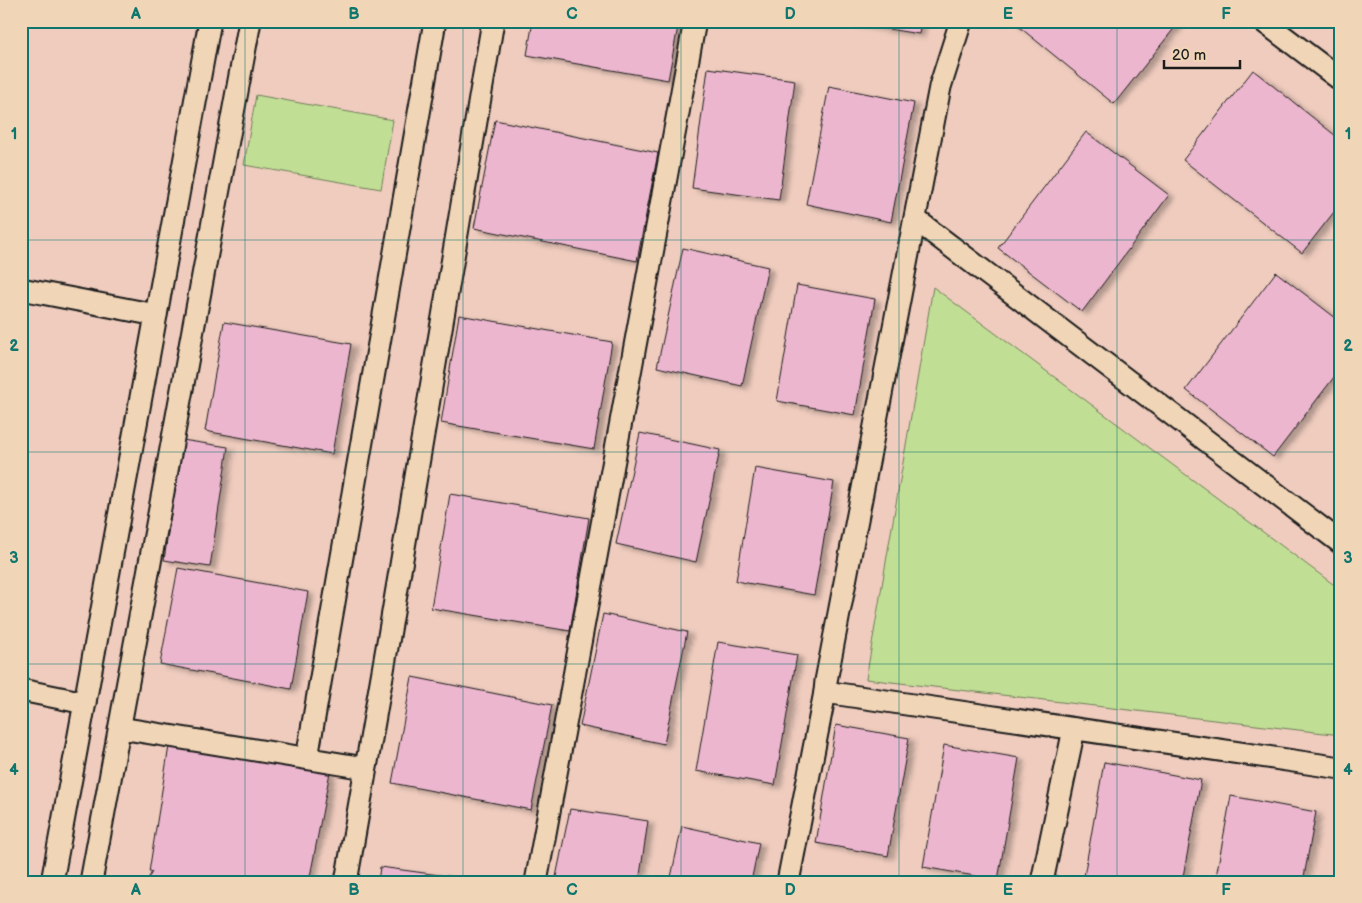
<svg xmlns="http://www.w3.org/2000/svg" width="1362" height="903" font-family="'Balsamiq Sans',sans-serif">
<defs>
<filter id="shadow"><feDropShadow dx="5.5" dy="3" stdDeviation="2.5" flood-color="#0004"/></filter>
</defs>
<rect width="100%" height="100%" fill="#efccbe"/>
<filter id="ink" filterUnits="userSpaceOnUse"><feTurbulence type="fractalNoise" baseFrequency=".02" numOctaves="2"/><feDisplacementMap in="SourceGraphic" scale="10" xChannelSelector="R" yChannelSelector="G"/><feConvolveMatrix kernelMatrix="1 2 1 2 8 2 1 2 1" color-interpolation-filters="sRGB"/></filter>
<g filter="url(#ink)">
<g fill="#c1de95" stroke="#6e7d58">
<path d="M256,95L393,120L381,189L244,165Z"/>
<path d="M933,287L1341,590V735L866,679Z"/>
</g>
<g fill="#ecb6cf" stroke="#1c1c1c" filter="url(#shadow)">
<path d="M533,21H679L668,80L527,55Z"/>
<path d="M839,21H921L919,34Z"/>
<path d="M1012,21H1180L1114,104Z"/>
<path d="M708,68L795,80L779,200L692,188Z"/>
<path d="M1253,70L1341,140V203L1302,253L1183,160Z"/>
<path d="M829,86L914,103L891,222L806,204Z"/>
<path d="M495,120L658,153L637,261L474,228Z"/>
<path d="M1086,132L1169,195L1082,312L998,248Z"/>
<path d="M683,248L768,267L742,386L657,367Z"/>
<path d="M1276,272L1341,322V368L1273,457L1186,390Z"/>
<path d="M797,285L875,299L855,415L777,401Z"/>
<path d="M459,315L612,342L594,449L441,423Z"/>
<path d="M224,322L351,344L332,454L205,431Z"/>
<path d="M640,433L720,450L696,562L616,544Z"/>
<path d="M182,440L228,447L210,567L164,560Z"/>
<path d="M755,468L834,482L814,595L736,581Z"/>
<path d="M450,494L589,518L570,631L431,608Z"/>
<path d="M178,568L308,592L291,689L160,664Z"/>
<path d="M603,614L687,632L664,744L580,726Z"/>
<path d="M718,642L797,655L775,785L696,771Z"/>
<path d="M412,677L552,705L531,810L392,783Z"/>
<path d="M836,725L909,738L888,856L816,843Z"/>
<path d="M944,745L1019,758L998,880L923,867Z"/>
<path d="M169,746L330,772L309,882H146L152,872H149Z"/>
<path d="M1104,762L1201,780L1182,882H1083Z"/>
<path d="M1231,796L1316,812L1303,882H1215Z"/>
<path d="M570,809L648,821L639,882H555Z"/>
<path d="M682,826L759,843L751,882H670Z"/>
<path d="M380,867L491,882H378Z"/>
</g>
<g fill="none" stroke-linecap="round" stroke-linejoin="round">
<defs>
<g id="minor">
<path d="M1263,21L1341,80"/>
<path d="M915,219L1341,543"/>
<path d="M21,289L156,315"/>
<path d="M21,690L85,703"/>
<path d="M825,692L1341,768"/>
<path d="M120,728L365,768"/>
<path d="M307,758L435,21"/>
<path d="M52,882L210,21"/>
<path d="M91,882L250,21"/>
<path d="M346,882L389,636L493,21"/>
<path d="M536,882L695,21"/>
<path d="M788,882L825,692L826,681L940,87L961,21"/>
<path d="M1042,882L1074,729"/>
</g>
</defs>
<use href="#minor" stroke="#1c1c1c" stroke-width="25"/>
<use href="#minor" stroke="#f0d5b7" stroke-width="21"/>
</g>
</g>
<path fill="none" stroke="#0f766e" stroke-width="1" stroke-opacity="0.55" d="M245,21V882M463,21V882M681,21V882M899,21V882M1117,21V882M21,240H1341M21,452H1341M21,664H1341"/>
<rect width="1362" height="903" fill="none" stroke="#f0d5b7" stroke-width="55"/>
<path d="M1164 60v8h76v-8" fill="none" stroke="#1c1c1c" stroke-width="2.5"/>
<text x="1172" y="60" font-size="15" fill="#1c1c1c" stroke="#f0d5b7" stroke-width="4" paint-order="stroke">20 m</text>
<rect x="28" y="28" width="1306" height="848" fill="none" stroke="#0f766e" stroke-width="2"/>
<g font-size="16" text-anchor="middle" font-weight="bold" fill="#0f766e">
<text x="136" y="19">A</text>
<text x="354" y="19">B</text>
<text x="572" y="19">C</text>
<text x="790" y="19">D</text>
<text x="1008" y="19">E</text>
<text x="1226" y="19">F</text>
<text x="14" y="139">1</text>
<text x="1348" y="139">1</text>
<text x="14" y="351">2</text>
<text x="1348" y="351">2</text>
<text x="14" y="563">3</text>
<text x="1348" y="563">3</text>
<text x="14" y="775">4</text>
<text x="1348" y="775">4</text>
<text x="136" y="895">A</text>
<text x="354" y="895">B</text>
<text x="572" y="895">C</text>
<text x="790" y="895">D</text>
<text x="1008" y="895">E</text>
<text x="1226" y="895">F</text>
</g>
</svg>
